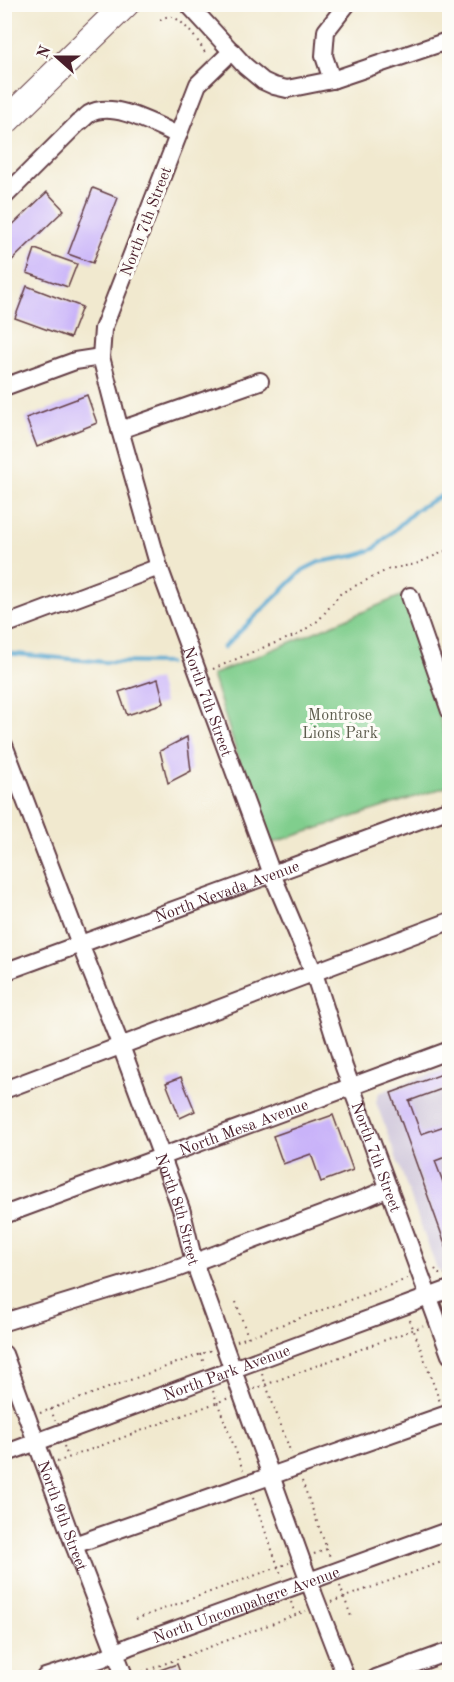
<svg xmlns="http://www.w3.org/2000/svg" width="454" height="1682" font-family="'Old Standard TT',serif">
<rect width="100%" height="100%" fill="#fdfcf7"/>
<filter id="ink" filterUnits="userSpaceOnUse"><feTurbulence type="fractalNoise" baseFrequency=".0167" numOctaves="2"/><feDisplacementMap in="SourceGraphic" scale="12" xChannelSelector="R" yChannelSelector="G"/><feConvolveMatrix kernelMatrix="1 2 1 2 8 2 1 2 1" color-interpolation-filters="sRGB"/></filter>
<filter id="wash" filterUnits="userSpaceOnUse"><feTurbulence type="fractalNoise" baseFrequency=".008" numOctaves="4" result="noise"/><feDisplacementMap in="SourceGraphic" scale="24" xChannelSelector="R" yChannelSelector="G"/><feGaussianBlur stdDeviation="1.35" result="paint"/><feColorMatrix in="noise" values="0 0 0 0 0 0 0 0 0 0 0 0 0 0 0 0 0 1.4 0 .05"/><feComposite in="paint" operator="in"/></filter>
<g filter="url(#wash)">
<rect width="100%" height="100%" fill="#f1e9cf"/>
<path fill="#c9bfd7" d="M449,1067V1271L446,1273L440,1272L436,1267L376,1102L379,1093Z"/>
<path fill="#80ce8d" stroke="#65765c" stroke-width="1.5" d="M403,595L449,750V786L266,845L212,675Z"/>
<g fill="none" stroke-linecap="round" stroke-linejoin="round">
<g stroke="#57a8d1" stroke-width="4">
<path d="M223,648L303,570L319,562L358,555L374,549L417,509L450,491"/>
<path d="M4,653L104,662L168,663"/>
</g>
</g>
<g id="blocks">
<g fill="#c9b3f9">
<path d="M93,188L118,198L93,263L68,254Z"/>
<path d="M47,192L64,210L4,268V233Z"/>
<path d="M35,249L77,264L68,287L27,273Z"/>
<path d="M27,286L82,307L70,338L15,318Z"/>
<path d="M87,395L97,423L37,447L26,418Z"/>
<path d="M158,679L164,703L127,715L119,692Z"/>
<path d="M187,737L191,771L168,783L160,751Z"/>
<path d="M450,1071V1086L409,1101L421,1134L450,1124V1146L445,1148L448,1156L435,1161L450,1200L449,1255L391,1093Z"/>
<path d="M181,1077L195,1111L180,1118L166,1083Z"/>
<path d="M333,1115L353,1170L321,1182L311,1154L283,1164L273,1136Z"/>
<path d="M177,1664L182,1678H163L160,1670Z"/>
</g>
</g>
</g>
<g filter="url(#ink)">
<use href="#blocks" fill-opacity="0" stroke="#633d44" stroke-width="1.5"/>
<g fill="none" stroke-linecap="round" stroke-linejoin="round">
<defs>
<g id="minor">
<path d="M188,4L245,66L263,81L274,86L287,89L332,80L450,40"/>
<path id="s1" d="M232,51L198,84L103,329L101,357L120,430L159,567L272,874L314,973L344,1067L450,1355"/>
<path d="M332,80L324,56L326,31L347,4"/>
<path d="M4,197L78,123C82,121 85,117 89,114C113,100 155,125 178,135"/>
<path d="M4,387L75,361L101,357"/>
<path d="M120,430L260,381"/>
<path d="M410,596L450,711"/>
<path d="M7,624L159,567"/>
<path id="s2" d="M4,745L80,944L121,1046L162,1157L182,1212L194,1262L314,1595L346,1678"/>
<path id="s3" d="M4,972L450,809"/>
<path d="M4,1090L450,921"/>
<path id="s4" d="M4,1215L450,1050"/>
<path d="M4,1322L179,1268L366,1198L389,1188"/>
<path id="s5" d="M4,1354L74,1545L125,1678"/>
<path id="s6" d="M4,1454L450,1289"/>
<path d="M74,1545L450,1413"/>
<path id="s7" d="M45,1677L101,1659L130,1646L450,1530"/>
<path d="M376,1678L450,1651"/>
</g>
<path id="highway" d="M4,123L126,4"/>
</defs>
<use href="#minor" stroke="#633d44" stroke-width="20"/>
<use href="#highway" stroke="#633d44" stroke-width="28"/>
<g stroke="#633d44" stroke-width="2" stroke-dasharray="1.5 4.5" stroke-linecap="butt">
<path d="M160,20C165,17 169,15 175,18C183,21 205,48 206,56"/>
<path d="M213,669L267,646L297,635L319,620L341,593L389,569L416,564L450,549"/>
<path d="M435,1269L439,1274H450"/>
<path d="M236,1302L248,1337"/>
<path d="M410,1320L440,1402"/>
<path d="M237,1341L407,1279"/>
<path d="M200,1354L205,1365"/>
<path d="M262,1374L291,1453"/>
<path d="M254,1389L423,1326"/>
<path d="M213,1391L243,1470"/>
<path d="M51,1409L55,1421"/>
<path d="M40,1413L212,1350"/>
<path d="M64,1446L68,1457"/>
<path d="M57,1462L229,1398"/>
<path d="M302,1481L330,1557"/>
<path d="M253,1498L282,1577"/>
<path d="M314,1554L327,1549"/>
<path d="M340,1586L352,1619"/>
<path d="M291,1602L295,1613"/>
<path d="M331,1602L450,1559"/>
<path d="M136,1619L289,1563"/>
<path d="M137,1674L306,1611"/>
</g>
<use href="#minor" stroke="#fff" stroke-width="16"/>
<use href="#highway" stroke="#fff" stroke-width="26"/>
</g>
</g>
<g text-anchor="middle" stroke-width="6" stroke-linejoin="round" paint-order="stroke">
<g font-size="16" fill="#4a1f2b" stroke="#fdfcf7">
<text transform="translate(145 221) rotate(-69)" y="6">North 7th Street</text>
<text dy="6" stroke="none"><textPath href="#s1" startOffset="699">North 7th Street</textPath></text>
<text dy="6" stroke="none"><textPath href="#s3" startOffset="237">North Nevada Avenue</textPath></text>
<text dy="6" stroke="none"><textPath href="#s4" startOffset="255">North Mesa Avenue</textPath></text>
<text dy="6" stroke="none"><textPath href="#s1" startOffset="1185">North 7th Street</textPath></text>
<text dy="6" stroke="none"><textPath href="#s2" startOffset="496">North 8th Street</textPath></text>
<text dy="6" stroke="none"><textPath href="#s6" startOffset="237">North Park Avenue</textPath></text>
<text dy="6" stroke="none"><textPath href="#s5" startOffset="172">North 9th Street</textPath></text>
<text dy="6" stroke="none"><textPath href="#s7" startOffset="214">North Uncompahgre Avenue</textPath></text>
</g>
<g font-size="16" fill="#5d5c4d" stroke="#fdfcf7">
<text x="340" y="720">Montrose<tspan x="340" dy="18">Lions Park</tspan></text>
</g>
</g>
<rect width="454" height="1682" fill="none" stroke="#fdfcf7" stroke-width="24"/>
<g transform="translate(57 57) rotate(291)" stroke="#fdfcf7" stroke-width="4.5" paint-order="stroke">
<path d="M0-4.5L10 22L0 15L-10 22Z" fill="#4a1f2b"/>
<text y="-9" font-size="16" font-weight="bold" text-anchor="middle" fill="#4a1f2b">N</text>
</g>
</svg>
